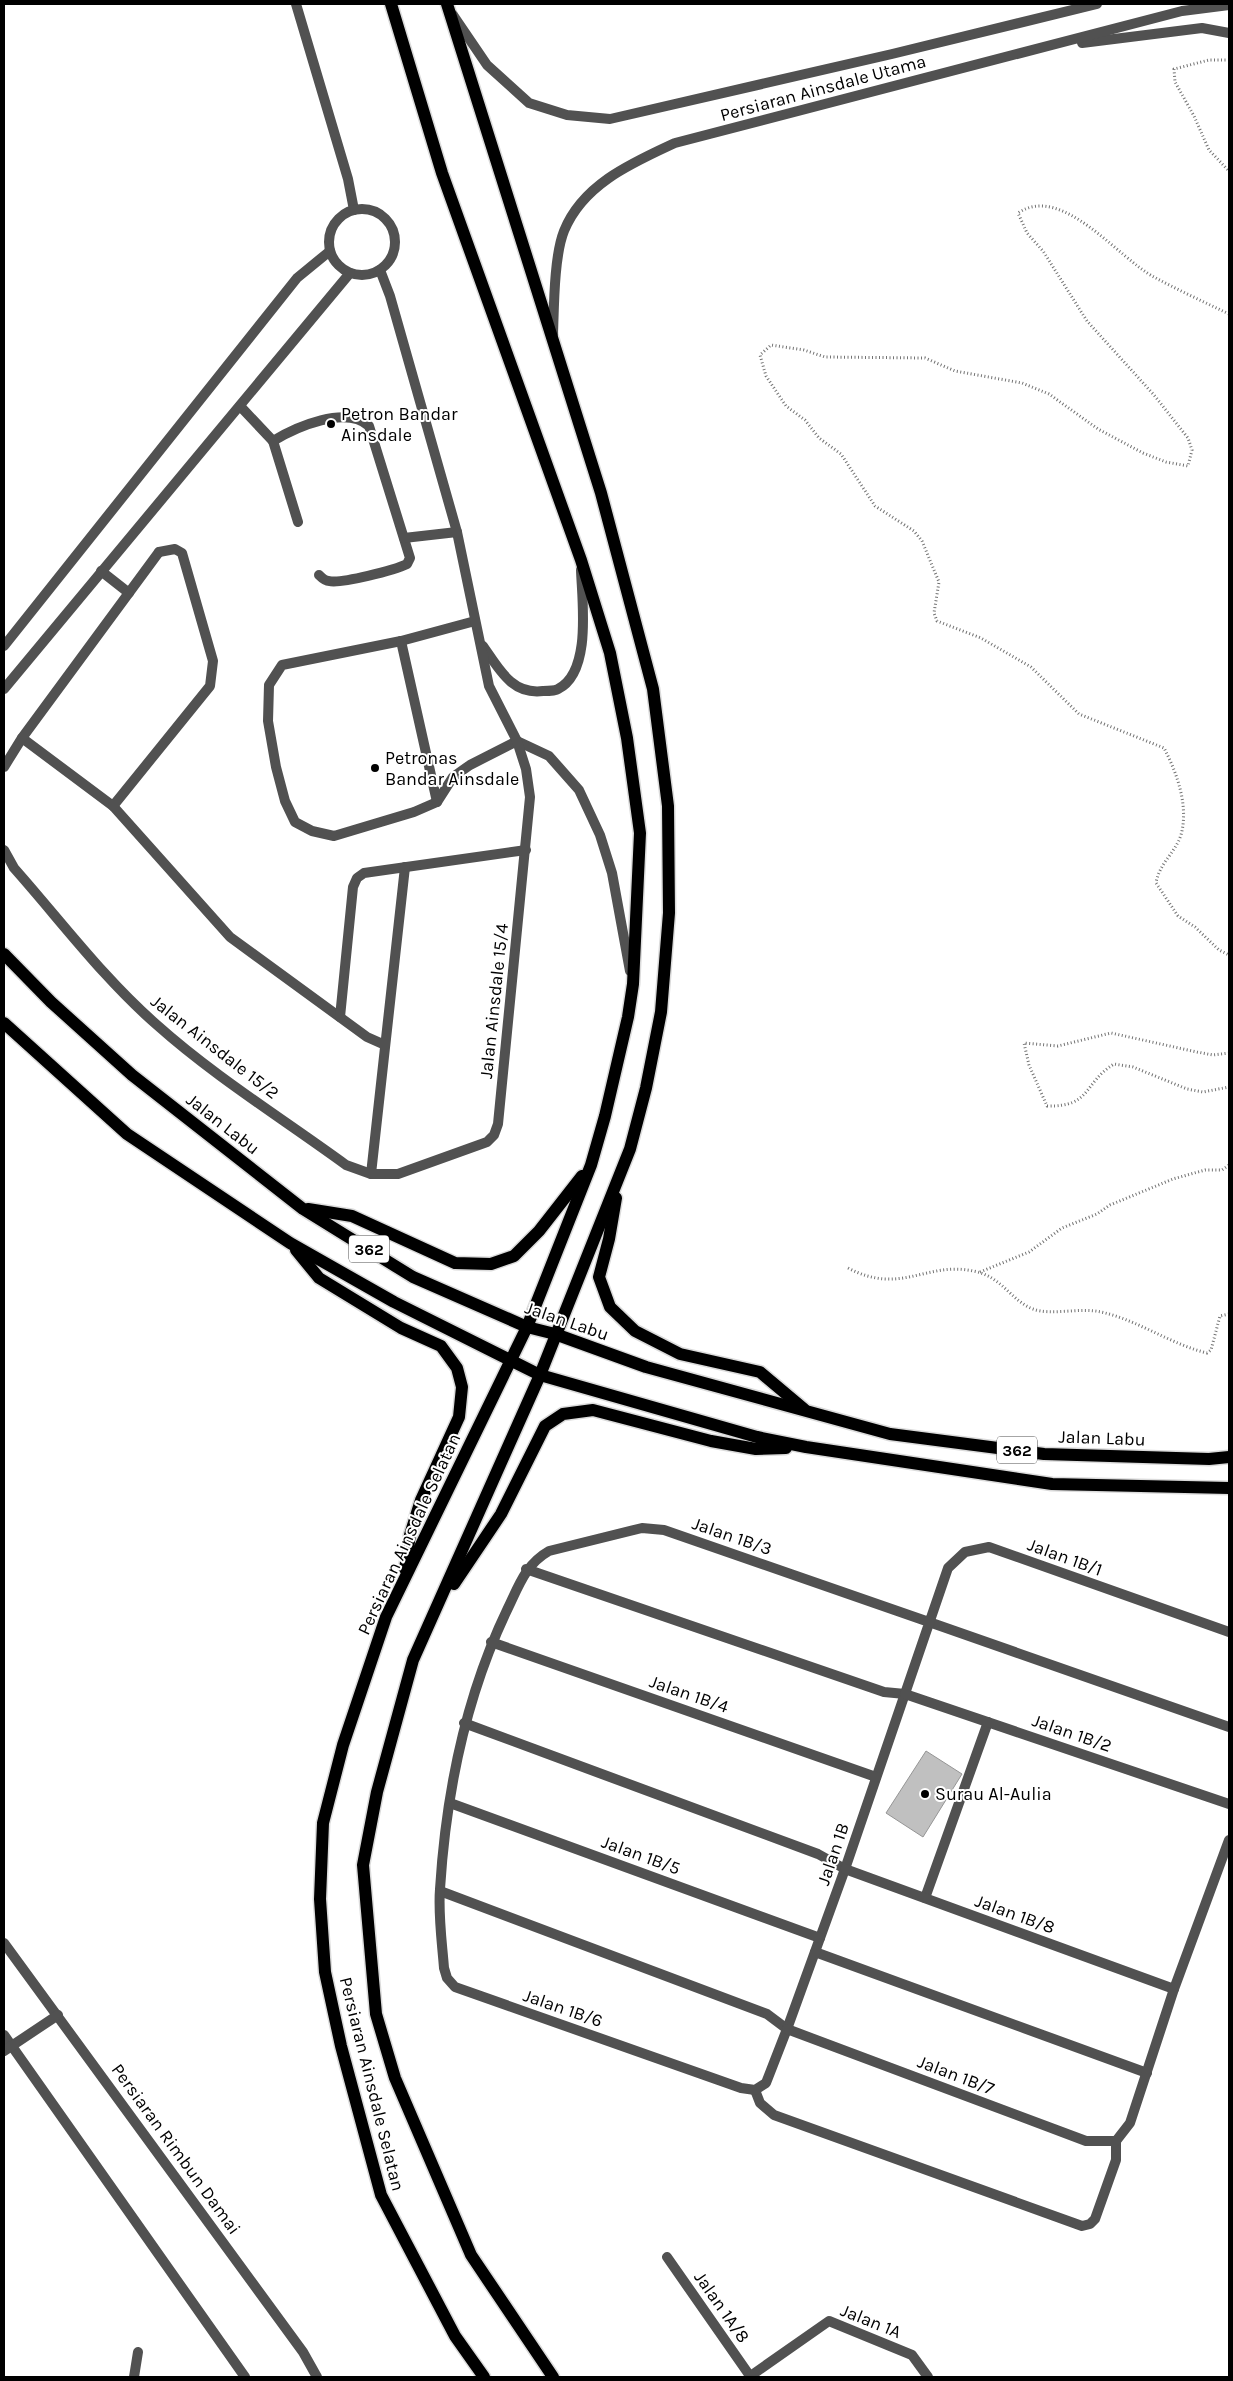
<svg xmlns="http://www.w3.org/2000/svg" width="1233" height="2381" font-family="Karla,sans-serif">
<rect width="100%" height="100%" fill="#fff"/>
<path fill="#c0c0c0" stroke="#959595" d="M926,1751L962,1774L923,1837L886,1813Z"/>
<g fill="none" stroke-linecap="round" stroke-linejoin="round">
<defs>
<g id="primary">
<path d="M391,4L442,173L581,560L610,653L627,738L640,833L633,984L628,1017L605,1116L591,1165L527,1327L386,1617L343,1745L323,1823L320,1899L325,1972L341,2046L381,2195L455,2336L484,2377"/>
<path d="M447,4L601,493L653,689L668,806L669,913L661,1012L646,1088L630,1149L540,1375L413,1660L377,1792L363,1865L376,2014L395,2078L471,2255L553,2377"/>
<path d="M4,954L51,1002L132,1075L303,1209L413,1277L527,1327L555,1334L646,1367L890,1434L1044,1454L1209,1459L1229,1457"/>
<path d="M4,1023L127,1134L290,1243L394,1302L540,1375L757,1437L806,1447L1052,1484L1229,1488"/>
<path d="M616,1198L609,1239L599,1277L610,1307L635,1331L680,1354L760,1372L804,1409"/>
<path d="M308,1209L352,1216L455,1263L491,1264L514,1256L539,1231L582,1176"/>
<path d="M296,1250L319,1278L401,1328L441,1346L457,1368L462,1387L459,1417L421,1500L410,1535L405,1569"/>
<path d="M454,1584L501,1514L545,1426L563,1414L593,1410L711,1441L756,1449L786,1448"/>
</g>
</defs>
<use href="#primary" stroke="#dbdbdb" stroke-width="15"/>
<g stroke="#737373" stroke-width="3" stroke-dasharray="1 2.5" stroke-linecap="butt">
<path d="M1229,60H1209L1174,69L1175,82L1194,116L1209,150L1229,171"/>
<path d="M1229,314C1204,302 1178,290 1154,277C1118,258 1062,183 1018,213L1027,233L1043,251L1087,321L1154,395L1188,438L1192,450L1188,466L1166,462L1143,453L1098,429L1049,394L1022,383L955,371L925,358L825,357L804,350L771,345L760,355L766,376L786,406L805,420L819,438L841,454L875,506L914,531L922,541L939,582L934,613L937,621L981,638L1031,667L1079,714L1164,748C1177,773 1189,806 1181,835C1175,853 1159,864 1156,883L1178,916L1195,927L1219,950L1229,955"/>
<path d="M1229,1053L1213,1055L1197,1052L1111,1033L1058,1046L1024,1043L1029,1065L1047,1106C1092,1107 1083,1083 1114,1064L1133,1067L1187,1089L1203,1092L1229,1087"/>
<path d="M848,1268C901,1296 926,1261 973,1271C1002,1276 1011,1301 1033,1309C1051,1316 1080,1307 1101,1312C1138,1320 1170,1344 1207,1353L1211,1350L1220,1316L1229,1314"/>
<path d="M980,1272L1029,1252L1062,1228L1097,1214L1110,1205L1173,1179L1205,1170H1222L1229,1165"/>
</g>
<g stroke="#515151" stroke-width="10">
<path d="M240,406L273,441"/>
<path d="M298,522L273,441C296,427 346,405 369,426L410,558L407,564C395,570 341,584 329,581C326,581 321,577 319,575"/>
<path d="M404,538L457,532"/>
<path d="M475,621L401,641L282,665L269,685L268,721L276,767L285,801L295,822L312,831L334,836L414,812L437,802L453,777L470,765L517,741"/>
<path d="M401,641L437,802"/>
<path d="M22,738L113,806L230,937L367,1037L385,1045"/>
<path d="M113,806L210,686L213,661L182,553L175,549L159,552"/>
<path d="M340,1017L353,887L357,878L364,873L526,850"/>
<path d="M371,1174L405,867"/>
<path d="M526,1569L884,1692L905,1694"/>
<path d="M929,1622L1229,1727"/>
<path d="M464,1723L818,1854L845,1869"/>
<path d="M440,1891L767,2014L787,2029"/>
<path d="M925,1898L988,1722"/>
<path d="M815,1952L1147,2073"/>
<path d="M755,2090L760,2103L774,2115L1082,2226L1090,2224L1095,2219L1116,2160V2141"/>
</g>
<g stroke="#515151" stroke-width="10">
<path d="M296,4L348,179L354,210"/>
<path d="M453,15L487,65L529,103L567,115L610,119L892,54L1097,4"/>
<path d="M1082,43L1202,28L1229,33"/>
<circle cx="362" cy="242" r="33"/>
<path d="M553,334C554,307 554,256 564,231C583,184 632,163 675,143L1182,11L1229,5"/>
<path d="M101,571L129,593"/>
<path d="M4,646L297,278L330,251"/>
<path d="M483,646C499,669 512,695 543,691C548,691 555,691 558,689C592,672 582,601 581,570"/>
<path d="M4,689L350,273"/>
<path d="M517,741L549,756L579,790L600,835L612,873L630,971"/>
<path d="M4,767L22,738L159,552"/>
<path d="M4,850L14,868C61,921 104,979 157,1025C214,1076 283,1119 346,1165L371,1174H398L487,1142L494,1135L498,1124L530,797L526,769L517,741L489,686L457,532L390,296L380,270"/>
<path d="M929,1622L664,1530L642,1528L549,1551C526,1564 519,1585 508,1608C466,1695 446,1793 440,1889C438,1915 442,1942 444,1968L447,1978L455,1987L741,2088L755,2090L766,2083L787,2029L845,1869L948,1568L965,1552L989,1547L1229,1632"/>
<path d="M491,1642L876,1777"/>
<path d="M905,1694L1229,1804"/>
<path d="M450,1803L820,1938"/>
<path d="M845,1869L1174,1989"/>
<path d="M4,1943L303,2352L317,2377"/>
<path d="M787,2029L1086,2141H1116L1130,2123L1174,1989L1229,1840"/>
<path d="M4,2035L245,2377"/>
<path d="M4,2051L58,2015"/>
<path d="M667,2257L750,2376"/>
<path d="M134,2377L138,2352"/>
<path d="M749,2377L829,2321L912,2355L928,2377"/>
</g>
<use href="#primary" stroke="#000" stroke-width="12"/>
</g>
<g fill="#000" stroke="#fff" stroke-width="2">
<circle cx="331" cy="424" r="5"/>
<circle cx="375" cy="768" r="5"/>
<circle cx="925" cy="1794" r="5"/>
</g>
<g text-anchor="middle" stroke-width="4" stroke-linejoin="round" paint-order="stroke">
<g fill="#fff" stroke="#4c4c4c" stroke-width="1">
<rect x="349" y="1235.5" width="40" height="27" rx="4"/>
<rect x="997" y="1436.5" width="40" height="27" rx="4"/>
</g>
<g font-size="16" font-weight="bold" fill="#000">
<text x="369" y="1255">362</text>
<text x="1017" y="1456">362</text>
</g>
<g font-size="18" fill="#000" stroke="#fff">
<text transform="translate(823 88) rotate(-15)" y="6">Persiaran Ainsdale Utama</text>
<text transform="translate(494 1001) rotate(-84)" y="6">Jalan Ainsdale 15/4</text>
<text transform="translate(215 1047) rotate(38)" y="6">Jalan Ainsdale 15/2</text>
<text transform="translate(223 1124) rotate(38)" y="6">Jalan Labu</text>
<text transform="translate(567 1321) rotate(19)" y="6">Jalan Labu</text>
<text transform="translate(1102 1438) rotate(2)" y="6">Jalan Labu</text>
<text transform="translate(409 1534) rotate(-65)" y="6">Persiaran Ainsdale Selatan</text>
<text transform="translate(732 1536) rotate(19)" y="6">Jalan 1B/3</text>
<text transform="translate(1065 1557) rotate(20)" y="6">Jalan 1B/1</text>
<text transform="translate(689 1694) rotate(19)" y="6">Jalan 1B/4</text>
<text transform="translate(1072 1733) rotate(19)" y="6">Jalan 1B/2</text>
<text transform="translate(833 1854) rotate(-71)" y="6">Jalan 1B</text>
<text transform="translate(641 1855) rotate(20)" y="6">Jalan 1B/5</text>
<text transform="translate(1015 1914) rotate(20)" y="6">Jalan 1B/8</text>
<text transform="translate(563 2008) rotate(19)" y="6">Jalan 1B/6</text>
<text transform="translate(956 2075) rotate(21)" y="6">Jalan 1B/7</text>
<text transform="translate(372 2084) rotate(76)" y="6">Persiaran Ainsdale Selatan</text>
<text transform="translate(176 2149) rotate(54)" y="6">Persiaran Rimbun Damai</text>
<text transform="translate(722 2307) rotate(55)" y="6">Jalan 1A/8</text>
<text transform="translate(871 2321) rotate(22)" y="6">Jalan 1A</text>
</g>
<g font-size="18" fill="#000" stroke="#fff" text-anchor="start">
<text x="341" y="420">Petron Bandar<tspan x="341" dy="21">Ainsdale</tspan></text>
<text x="385" y="764">Petronas<tspan x="385" dy="21">Bandar Ainsdale</tspan></text>
<text x="935" y="1800">Surau Al-Aulia</text>
</g>
</g>
<rect width="1233" height="2381" fill="none" stroke="#000000" stroke-width="10"/>
</svg>
